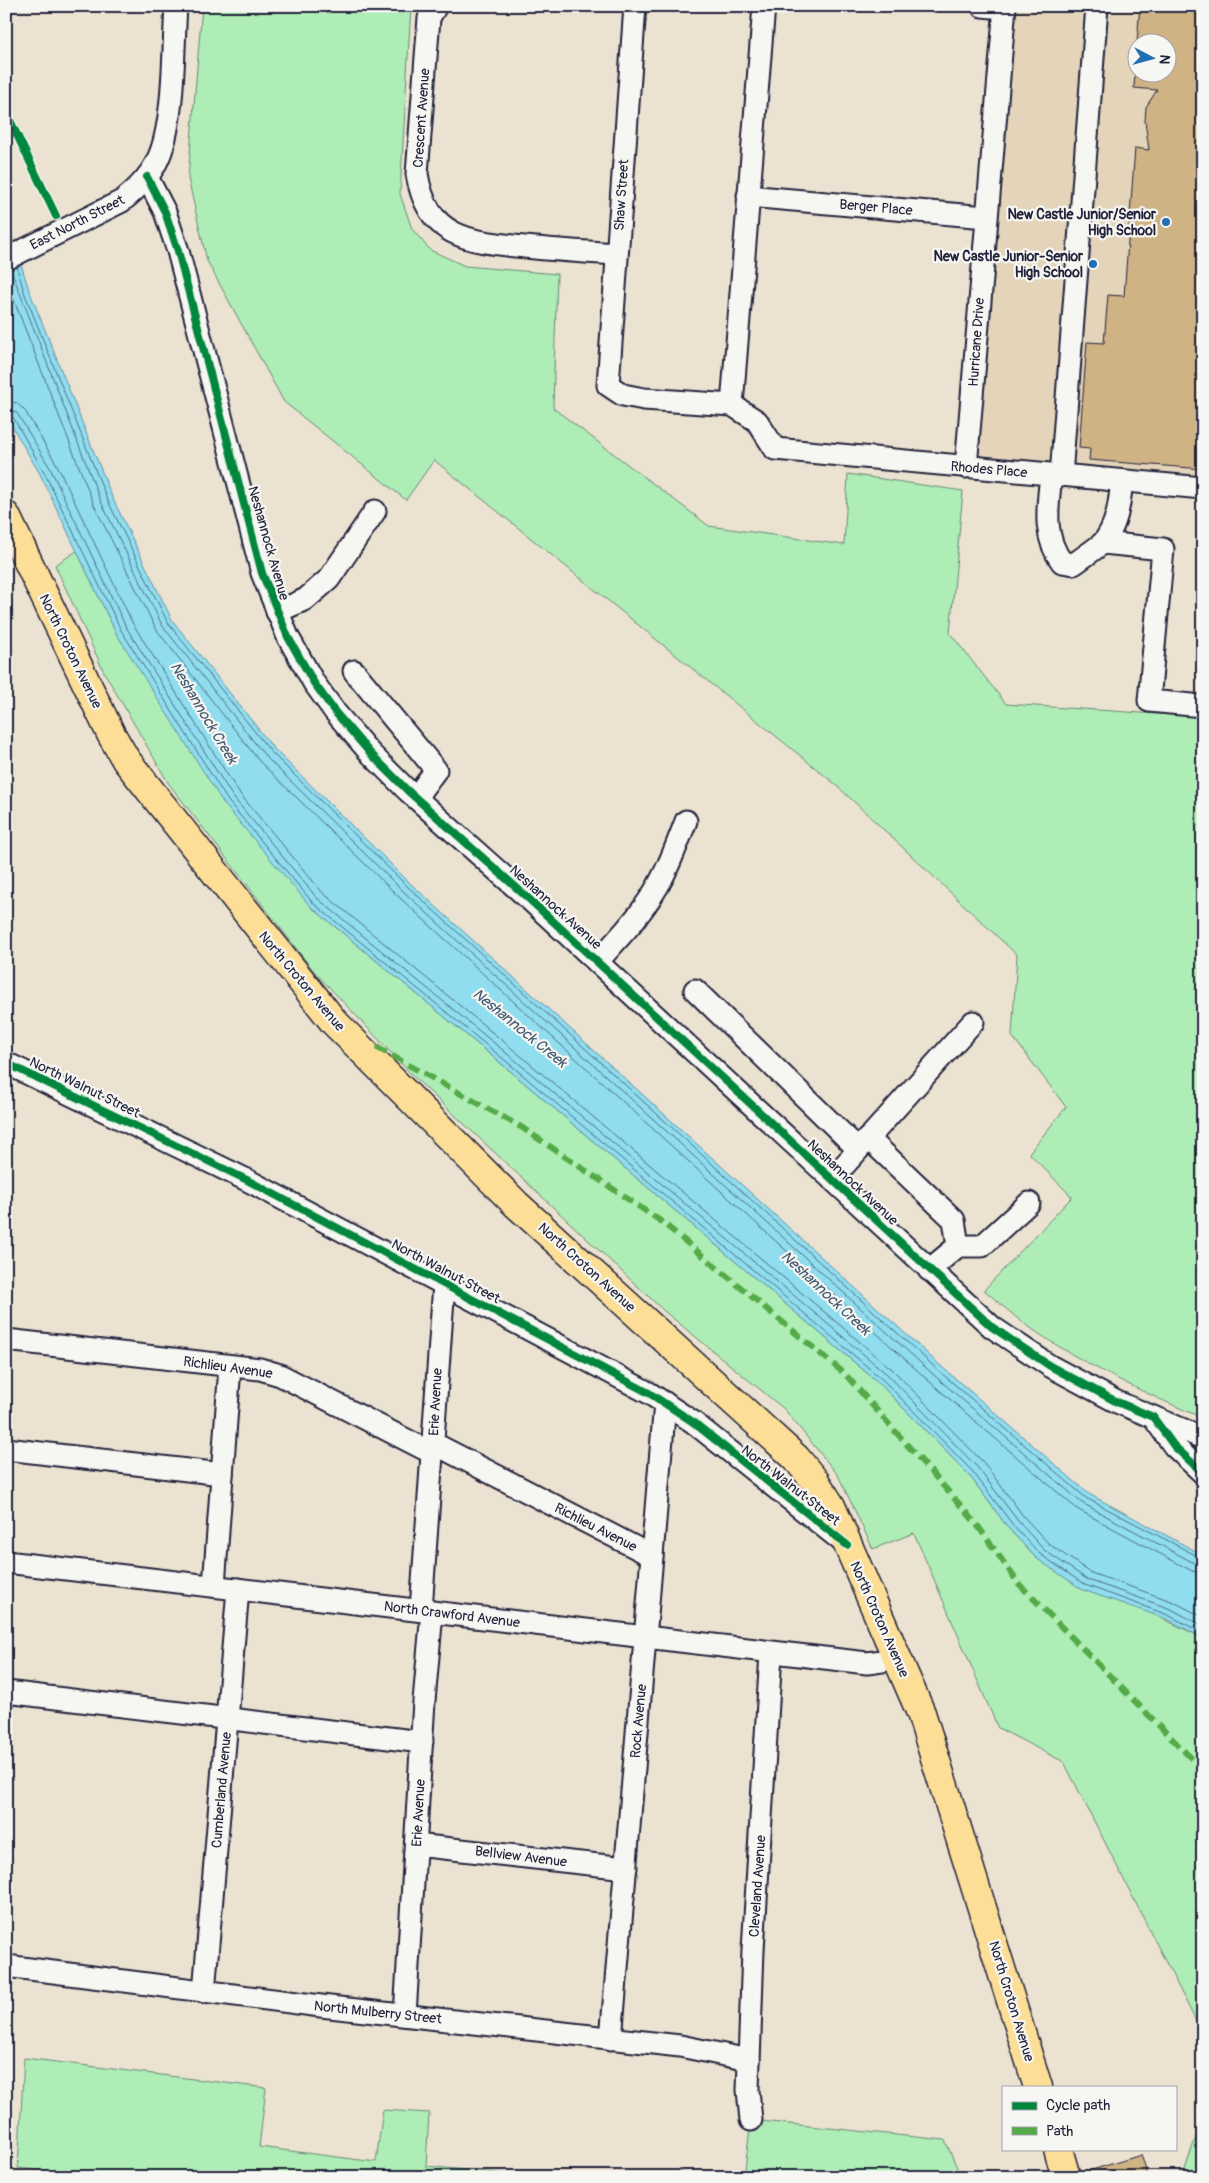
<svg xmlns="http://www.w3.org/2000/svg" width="1209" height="2183" font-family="Pangolin,sans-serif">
<rect width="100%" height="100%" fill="#ebe2d1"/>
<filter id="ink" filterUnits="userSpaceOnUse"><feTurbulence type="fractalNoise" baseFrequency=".02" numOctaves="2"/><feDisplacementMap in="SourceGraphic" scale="10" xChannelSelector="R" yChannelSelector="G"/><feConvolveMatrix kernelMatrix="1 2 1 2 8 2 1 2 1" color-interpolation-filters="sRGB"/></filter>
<g filter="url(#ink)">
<path fill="#e3d4ba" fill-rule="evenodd" d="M982,6H1203V488L966,467L1004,8ZM1136,42H1166V72H1136Z"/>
<g fill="#aeedb5" stroke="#688878">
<path d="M202,6H411L400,194L412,229L430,250L465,266L557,274L553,408L709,526L844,545L848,474L963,491L950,633L1006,704L1203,717V1418C1144,1393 1082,1364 1029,1327C1013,1316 999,1302 984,1290L1072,1197L1029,1153L1066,1107L1012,1036L1017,955L834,783L434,460L406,500L284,402L207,261L188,178Z"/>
<path d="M77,551L116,633L310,906L509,1070L880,1384L969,1475L1009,1529L1036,1558L1203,1638V2035L1064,1762L998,1728L914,1533L873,1549L838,1475L784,1409L664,1311L414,1077L313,970L169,784L104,672L55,565Z"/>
<path d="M24,2058L266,2088L259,2147L376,2162L383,2110L429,2113L426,2166L537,2177H95L18,2168Z"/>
<path d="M1203,2117V2177H1182Z"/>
<path d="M751,2120L945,2140L961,2177H744Z"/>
</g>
<path fill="#8fddee" stroke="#6392a6" d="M6,217L29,290L112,497L172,620L274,749L411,884L942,1367L1089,1494L1203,1555V1638L1167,1619L1083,1590L1036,1558L1009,1529L969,1475L880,1384L509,1070L310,906L224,804L116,633L40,474L6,416Z"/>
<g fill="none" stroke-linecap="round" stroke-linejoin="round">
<g stroke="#4e6d83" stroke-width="1">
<path d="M17,267L24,292L107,499L168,623L271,752L408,887L939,1371L1086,1498L1203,1559"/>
<path d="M11,270L101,502L162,625L266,757L404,892L935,1376L1082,1503L1196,1564L1203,1566"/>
<path d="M6,280L94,505L156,629L260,762L399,897L930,1382L1077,1509L1192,1571L1203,1573"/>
<path d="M6,401L17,403L25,411L57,465L133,624L239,793L323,893L521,1056L893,1370L984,1463L1024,1517L1049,1544L1091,1573L1174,1602L1203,1617"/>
<path d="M6,408L17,413L50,468L126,627L233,797L317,898L516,1061L888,1375L978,1468L1018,1521L1044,1550L1088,1580L1171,1609L1203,1626"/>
<path d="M6,415L13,417L44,472L121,630L228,801L313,903L512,1066L883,1380L973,1472L1013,1525L1040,1554L1085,1585L1168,1615L1203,1633"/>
</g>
</g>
<g fill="#d0b385" stroke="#22223b">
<path d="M1140,6H1203V469L1089,460L1090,449L1079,448L1087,342L1104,343L1108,295L1124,296L1135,148L1149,150L1145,121L1146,107L1157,90L1134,88L1135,72H1166V42H1137Z"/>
<path d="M1141,2155L1149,2177H1082V2173Z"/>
</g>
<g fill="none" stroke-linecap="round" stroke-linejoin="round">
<defs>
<g id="minor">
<path d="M436,6L429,18L417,174C428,239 468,241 524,247C555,250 585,252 616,254"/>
<path d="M635,6L608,385L623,395L644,399L732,405L757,421L775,449L1203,488"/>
<path d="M982,6L1004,8"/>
<path d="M147,177L165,212L178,251L262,573L288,637L314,683L335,712L370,753L408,791L529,899L992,1327L1050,1366L1117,1402L1153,1417L1174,1446L1203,1473"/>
<path d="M748,196L986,217"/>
<path d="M6,259L122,201C136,190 149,178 157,161C175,126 173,48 176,6"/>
<path d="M732,405L764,6"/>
<path d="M966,467L1005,6"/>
<path d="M1051,475C1048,505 1042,536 1062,562L1074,564L1103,543"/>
<path d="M1061,476L1097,6"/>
<path d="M1122,481C1119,505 1118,523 1103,543L1163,549L1149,701L1203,706"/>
<path d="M277,612L306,599L329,579L375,511"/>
<path d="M354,671L436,770L416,797"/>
<path d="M597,962C618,939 640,916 656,889C669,868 677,844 686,821"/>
<path d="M695,990L858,1149"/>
<path d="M6,1063L247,1180L649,1393L693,1422L847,1545"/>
<path d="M868,1138L954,1220L958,1246L929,1270"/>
<path d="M832,1179L973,1022"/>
<path d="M958,1246H982L1029,1203"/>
<path d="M6,1340L260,1369L280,1375L432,1453"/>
<path d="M1153,1417L1203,1438"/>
<path d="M433,1443L652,1556"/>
<path d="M6,1449L222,1474"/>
<path d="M6,1562L867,1663L882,1661L895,1653"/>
<path d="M214,1586L230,1366"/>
<path d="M421,1610L444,1284"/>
<path d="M6,1692L422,1742"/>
<path d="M416,1845L626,1868"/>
<path d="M6,1966L321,2006L680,2046L749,2060"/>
<path d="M204,1992L238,1589"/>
<path d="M405,2015L424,1701L432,1612"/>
<path d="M611,2039L665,1403"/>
<path d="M751,2120L748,2090L753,1950L771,1653"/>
</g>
<g id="major">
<path d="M6,516L111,734L126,760L334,1022L516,1204L796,1458L815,1481L831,1506L921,1713L1038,2087"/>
<path d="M1058,2149L1066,2177"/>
</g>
</defs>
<use href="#minor" stroke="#22223b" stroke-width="25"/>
<use href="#major" stroke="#22223b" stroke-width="31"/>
<use href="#minor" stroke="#f6f6f2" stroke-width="21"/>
<use href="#major" stroke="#fcde96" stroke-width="28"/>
<path stroke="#53aa46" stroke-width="6" stroke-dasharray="12 6" stroke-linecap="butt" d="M376,1047L521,1127L662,1222L845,1374L975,1522L1019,1584L1193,1760L1203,1767"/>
<defs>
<g id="cycleway">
<path d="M6,112L56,216"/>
<path d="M147,177L165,212L178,251L262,573L288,637L314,683L335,712L370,753L408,791L529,899L992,1327L1050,1366L1117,1402L1153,1417L1174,1446L1203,1473"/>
<path d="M6,1063L247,1180L649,1393L693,1422L847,1545"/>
</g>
</defs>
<use href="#cycleway" stroke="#f6f6f2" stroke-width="11"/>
<use href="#cycleway" stroke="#00873e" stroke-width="8"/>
</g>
</g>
<g fill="#1f6fb2" stroke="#f6f6f2" stroke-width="2">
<circle cx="1166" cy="222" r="5"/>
<circle cx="1093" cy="264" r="5"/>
</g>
<g text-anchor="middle" stroke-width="4.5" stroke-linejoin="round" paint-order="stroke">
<g font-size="14" fill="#22223b" stroke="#f6f6f2">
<text transform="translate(421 118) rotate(-86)" y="5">Crescent Avenue</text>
<text transform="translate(621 195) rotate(-86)" y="5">Shaw Street</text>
<text transform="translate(876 207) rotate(5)" y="5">Berger Place</text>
<text transform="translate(77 222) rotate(-27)" y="5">East North Street</text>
<text transform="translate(976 342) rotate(-86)" y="5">Hurricane Drive</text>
<text transform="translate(989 469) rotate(5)" y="5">Rhodes Place</text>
<text transform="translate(269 543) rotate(74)" y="5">Neshannock Avenue</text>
<text transform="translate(71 651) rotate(64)" y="5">North Croton Avenue</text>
<text transform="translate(556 907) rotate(42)" y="5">Neshannock Avenue</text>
<text transform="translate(302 981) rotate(50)" y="5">North Croton Avenue</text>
<text transform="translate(85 1087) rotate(26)" y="5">North Walnut Street</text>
<text transform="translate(853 1182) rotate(43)" y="5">Neshannock Avenue</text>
<text transform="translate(587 1267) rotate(42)" y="5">North Croton Avenue</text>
<text transform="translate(446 1271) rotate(28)" y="5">North Walnut Street</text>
<text transform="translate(228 1367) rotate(8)" y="5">Richlieu Avenue</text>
<text transform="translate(435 1402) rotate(-87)" y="5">Erie Avenue</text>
<text transform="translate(791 1485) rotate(38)" y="5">North Walnut Street</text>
<text transform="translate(596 1527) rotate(27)" y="5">Richlieu Avenue</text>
<text transform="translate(452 1614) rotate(7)" y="5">North Crawford Avenue</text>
<text transform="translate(880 1619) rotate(66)" y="5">North Croton Avenue</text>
<text transform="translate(638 1721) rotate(-85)" y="5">Rock Avenue</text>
<text transform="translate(221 1790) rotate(-85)" y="5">Cumberland Avenue</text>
<text transform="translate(418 1813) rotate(-87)" y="5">Erie Avenue</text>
<text transform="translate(521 1856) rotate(7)" y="5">Bellview Avenue</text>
<text transform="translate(757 1886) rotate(-86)" y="5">Cleveland Avenue</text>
<text transform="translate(1012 2001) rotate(73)" y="5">North Croton Avenue</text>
<text transform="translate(378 2012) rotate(6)" y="5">North Mulberry Street</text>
</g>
<g font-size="14" font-weight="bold" fill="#22223b" stroke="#f6f6f2" text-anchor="end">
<text x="1156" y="219">New Castle Junior/Senior<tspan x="1156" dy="16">High School</tspan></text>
<text x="1083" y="261">New Castle Junior-Senior<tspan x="1083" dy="16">High School</tspan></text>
</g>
<g font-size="15" font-style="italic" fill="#435a71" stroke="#f6f6f2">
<text transform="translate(204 713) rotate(59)" y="5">Neshannock Creek</text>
<text transform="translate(520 1028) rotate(39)" y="5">Neshannock Creek</text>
<text transform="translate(826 1293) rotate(43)" y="5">Neshannock Creek</text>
</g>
</g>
<rect width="1209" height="2183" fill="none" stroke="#f6f6f2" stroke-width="25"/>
<rect x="12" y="12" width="1184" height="2158" fill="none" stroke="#22223b" stroke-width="2" filter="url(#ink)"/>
<rect x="1002" y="2086" width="175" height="65" fill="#f6f6f2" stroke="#a1a1a9"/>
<rect x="1012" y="2102" width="25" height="8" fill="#00873e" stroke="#a1a1a9"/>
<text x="1046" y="2110" font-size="15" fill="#22223b">Cycle path</text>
<rect x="1012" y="2127" width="25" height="8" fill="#53aa46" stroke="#a1a1a9"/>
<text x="1046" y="2136" font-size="15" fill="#22223b">Path</text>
<g transform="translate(1152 58) rotate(96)"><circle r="24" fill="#f6f6f2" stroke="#a1a1a9"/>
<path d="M0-4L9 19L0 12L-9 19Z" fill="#1f6fb2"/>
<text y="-8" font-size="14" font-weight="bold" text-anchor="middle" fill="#22223b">N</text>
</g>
</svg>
